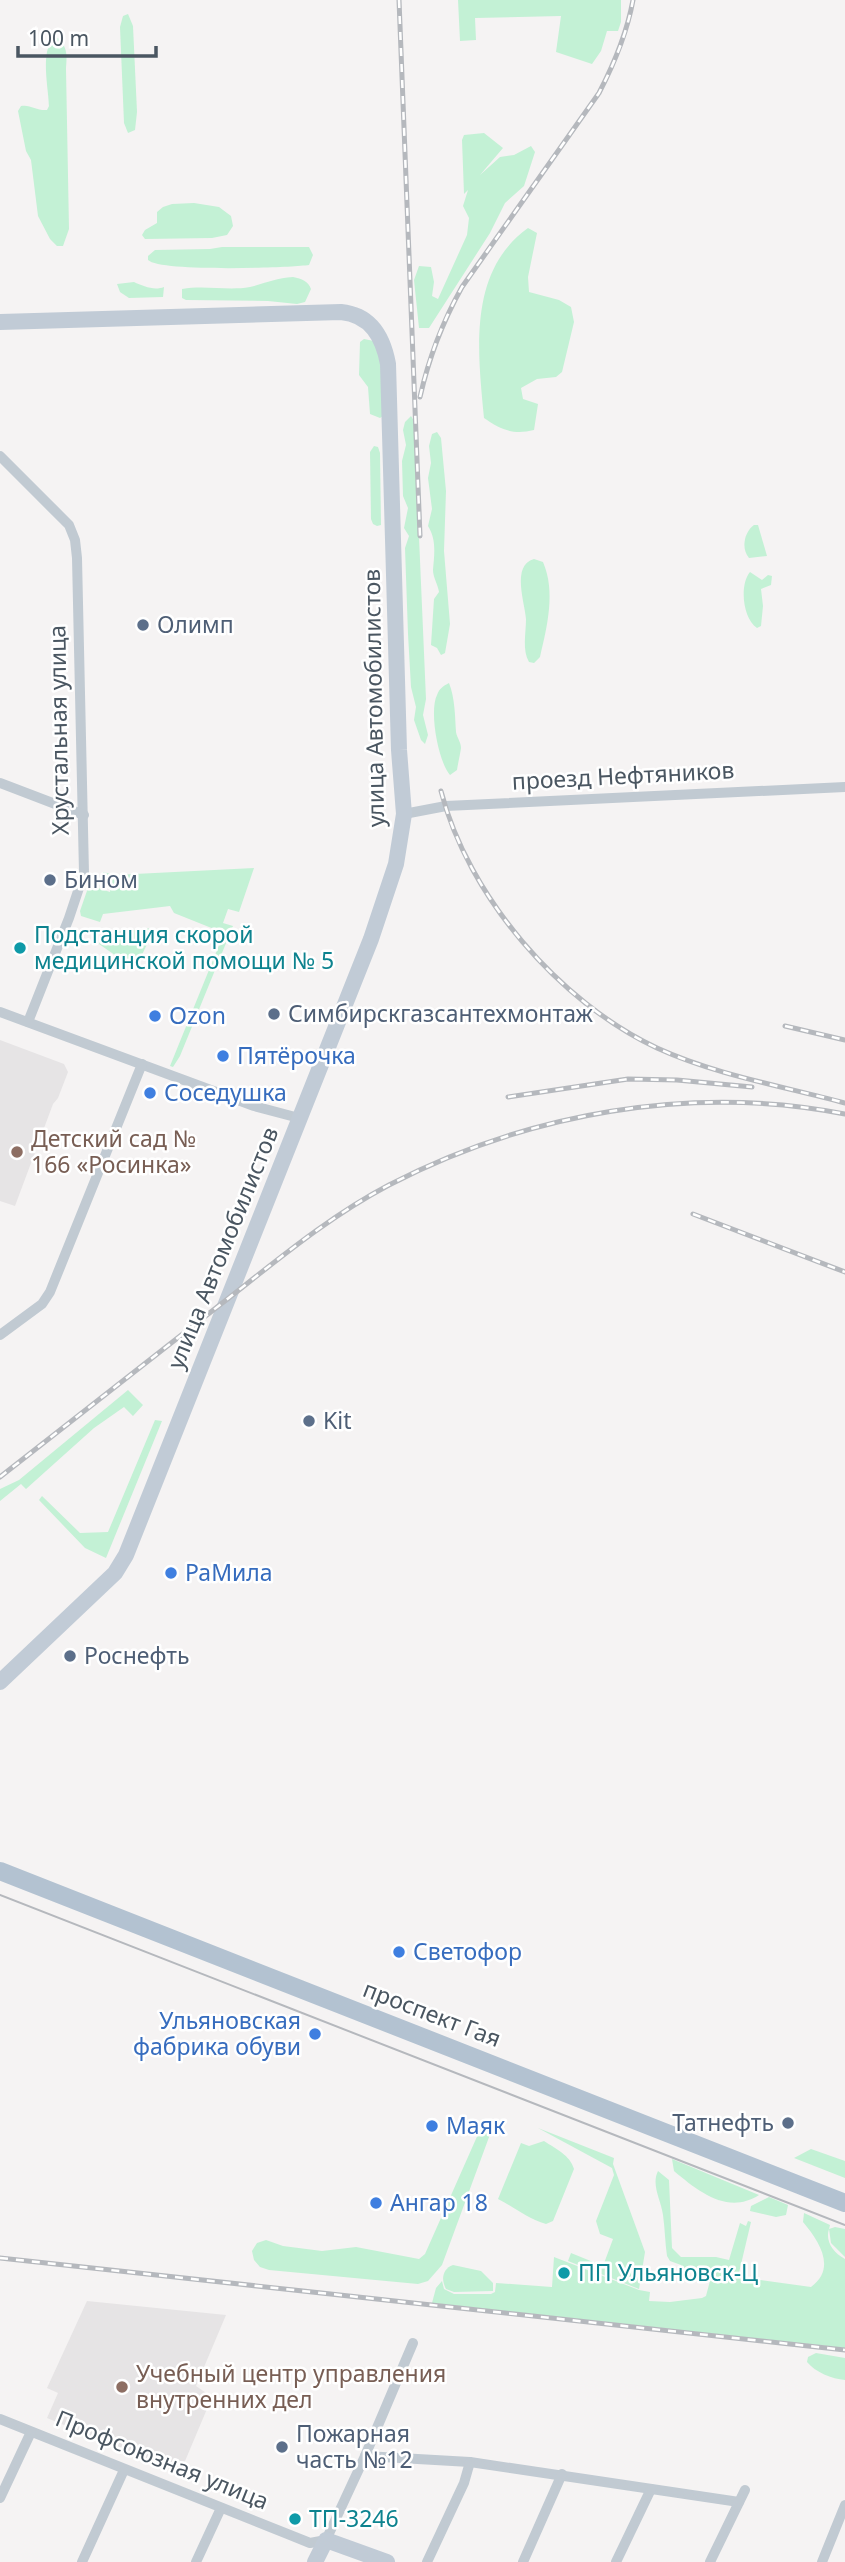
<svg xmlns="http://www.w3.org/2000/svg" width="845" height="2562" font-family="'Noto Sans',sans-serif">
<rect width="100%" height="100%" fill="#f5f3f3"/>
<g fill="#e6e4e5">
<path d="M0,1040L64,1064L68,1072L58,1098L53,1104L15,1206L0,1201Z"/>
<path d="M87,2301L226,2315L196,2386L212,2397L180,2473L47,2418L58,2393L47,2388Z"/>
</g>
<g fill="#c3f1d5">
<path d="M458,0H621V22L618,31H607L601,51L592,64L556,52L561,16L475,18L476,40L460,41Z"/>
<path d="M128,14L133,26L137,112L135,130L128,133L124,123L120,27L123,16Z"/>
<path d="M58,38C68,48 67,56 66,69L69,229L63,246H57L50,239L38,216L31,160L26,151L18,111L21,106C30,104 37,111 47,110L49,106C49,89 38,42 58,38Z"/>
<path d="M484,133L503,148L480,175L500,157L514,155L531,146L535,152L524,186L505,203L490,233L429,328H419L414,280L419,266L431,267L434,282L432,296L438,299L467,235L469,218L463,206L468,190L464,194L462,140L464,135Z"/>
<path d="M194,203L219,207L231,216L233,226L227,235L212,238L145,239L142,235L145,230L157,223V212L163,207L172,204Z"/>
<path d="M528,228L537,233L528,277L529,292L559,300L571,307L574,322L562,372L556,377L537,379L521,388L523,399L538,404L534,430C514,435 501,430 484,418C478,353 467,272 528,228Z"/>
<path d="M222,247H309L313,255L309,265C287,268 160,272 148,260V256L155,250L210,249Z"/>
<path d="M293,277C302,279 308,281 311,289L305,302L297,304L268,301L186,300L182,298V289C205,285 228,291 250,287C266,283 276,278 293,277Z"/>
<path d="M134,282C143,286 154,291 164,287L163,297L129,298L120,292L117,284Z"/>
<path d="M364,339L374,341L382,354L384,415L380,418L370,414L368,387L359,375L360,342Z"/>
<path d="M411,416L414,421L426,699L423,715L428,735L425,744L421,740L414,720L416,707L411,687L408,634L405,548L409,536L404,528L408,508L403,496L402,461L406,445L403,430L405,422Z"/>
<path d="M437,432L441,438L446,491L444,551L450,624L445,653L441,655L437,648L431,645L434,599L439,592C438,585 433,577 433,570C434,556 437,540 428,526L432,509L428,478L431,463L429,446L432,434Z"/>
<path d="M374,446L378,447L380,453L381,525L377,526L373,524L371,519L370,452Z"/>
<path d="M754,525H758L767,556L749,558C741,549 744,532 754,525Z"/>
<path d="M534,559L543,562C556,592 547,627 540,657L534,663L529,662C522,650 526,633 526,619C525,603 511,565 534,559Z"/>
<path d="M750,572L762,580L768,575L772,576L771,585L761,589L763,606L761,626L757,628C743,619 739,585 750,572Z"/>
<path d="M449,683C455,698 455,716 456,732C457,738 461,742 461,748C460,755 458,763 457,770L450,775C438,761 429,711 437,695C439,689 443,686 449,683Z"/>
<path d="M254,868L239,912L228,909L223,923L233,926L180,1056L173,1067L170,1066L224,933L174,913L170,906L103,914L100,922L81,916L80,911L89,885L110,892L112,878L103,875V872L115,875Z"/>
<path d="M152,928L154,930L135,969L99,944L104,933Z"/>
<path d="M128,1390L143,1405L133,1416L124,1407L94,1428L26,1489L21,1484L0,1501V1489L19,1480Z"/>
<path d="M155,1420L162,1421L106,1558L85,1548L39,1500L42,1496L80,1533L108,1532Z"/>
<path d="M486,2120L492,2122V2129L442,2265L428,2281L418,2284L269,2270L260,2267L254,2260L252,2251L257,2243L266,2240L283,2246L322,2251L356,2247L419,2259L425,2254L483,2123Z"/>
<path d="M538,2128L614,2158L613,2164L645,2252L639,2289L568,2261L571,2253L603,2266L613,2239L600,2234L596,2221L614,2175L612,2168Z"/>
<path d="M544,2141C556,2149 570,2155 574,2169L553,2221L546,2224C528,2219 514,2207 498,2199L521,2143L529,2146Z"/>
<path d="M811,2149L845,2161V2178L794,2158Z"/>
<path d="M672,2159L759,2195C728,2215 699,2192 674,2171Z"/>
<path d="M658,2171L669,2180L672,2248L681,2257H716L729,2260L740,2223L746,2226L748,2221L751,2222L738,2277L811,2287C837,2268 819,2241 803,2222L804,2213L830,2225L829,2229L835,2227L845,2229V2257L831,2243L829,2229C825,2241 833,2253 845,2259V2348L432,2303L436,2288L442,2281L444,2289L454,2294H491L495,2292L496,2283L552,2287L554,2257L639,2290L650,2292L649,2301L670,2302L702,2298L706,2296L711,2277L681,2268V2265L670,2261L667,2256C665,2243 665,2229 663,2215C661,2200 651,2185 658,2171Z"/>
<path d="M769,2197L788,2205L786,2215L776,2217L750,2211L751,2206Z"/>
<path d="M453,2265L481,2271L493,2283V2291L454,2292L446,2289C441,2280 442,2269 453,2265Z"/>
<path d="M816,2353L845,2358V2380C832,2379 815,2372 807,2362L808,2357Z"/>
</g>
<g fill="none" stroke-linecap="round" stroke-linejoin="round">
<g stroke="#c1cad2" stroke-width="10">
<path d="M0,456L69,525L75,540L77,558L84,873L69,918L28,1022"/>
<path d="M0,783L84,815"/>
<path d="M404,814L446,806L845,787"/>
<path d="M0,1012L254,1106L299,1118"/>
<path d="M0,1335L42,1304L50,1292L142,1064"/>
<path d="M0,2419L310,2543L326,2540L365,2456L413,2343"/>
<path d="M365,2456L470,2462L739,2502"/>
<path d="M0,2498L31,2432"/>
<path d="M82,2562L124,2470"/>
<path d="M196,2562L221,2508"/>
<path d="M427,2562L464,2483L470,2462"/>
<path d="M523,2562L562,2474"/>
<path d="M616,2562L651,2489"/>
<path d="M710,2562L745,2490"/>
<path d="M822,2562L845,2505"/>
</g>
<g stroke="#c1cbd6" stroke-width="16">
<path d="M0,322L341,312C371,315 383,337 388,364L399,750L404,814L396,864L371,939L126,1555L115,1573L0,1682"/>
<path d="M315,2562L326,2540L387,2562"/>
</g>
<path stroke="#b3c2d1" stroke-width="18" d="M0,1871L845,2203"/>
<path stroke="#b5b8bd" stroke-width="2" d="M0,1895L845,2225"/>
<defs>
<g id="rail">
<path d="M399,0L420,536"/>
<path d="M420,397C429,357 442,323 462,287L599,93C615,62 627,33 633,0"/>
<path d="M441,791C468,896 559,1002 657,1048C716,1075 782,1086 845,1103"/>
<path d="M785,1026L845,1040"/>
<path d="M508,1097L628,1079L677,1080L752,1087"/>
<path d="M693,1214L845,1272"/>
<path d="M0,1477C74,1419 147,1362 221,1304C275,1262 328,1217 389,1185C528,1113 691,1084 845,1114"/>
<path d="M0,2258L845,2350"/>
</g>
</defs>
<use href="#rail" stroke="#b5b8bd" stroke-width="5"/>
<use href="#rail" stroke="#fff" stroke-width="2.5" stroke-dasharray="8" stroke-linecap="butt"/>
</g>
<g fill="#5c6f8a" stroke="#fff" stroke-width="2.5">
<circle cx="143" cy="625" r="7"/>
<circle cx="50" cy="880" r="7"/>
<circle cx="274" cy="1014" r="7"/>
<circle cx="309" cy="1421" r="7"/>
<circle cx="70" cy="1656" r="7"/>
<circle cx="788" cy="2123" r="7"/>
<circle cx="282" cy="2447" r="7"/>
</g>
<g fill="#0f9aa8" stroke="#fff" stroke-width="2.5">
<circle cx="20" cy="948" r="7"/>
<circle cx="564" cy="2273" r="7"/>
<circle cx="295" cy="2519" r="7"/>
</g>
<g fill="#3f7fe0" stroke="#fff" stroke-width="2.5">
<circle cx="155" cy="1016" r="7"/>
<circle cx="223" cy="1056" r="7"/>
<circle cx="150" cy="1093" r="7"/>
<circle cx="171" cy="1573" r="7"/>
<circle cx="399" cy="1952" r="7"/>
<circle cx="315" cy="2034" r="7"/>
<circle cx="432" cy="2126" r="7"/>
<circle cx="376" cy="2203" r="7"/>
</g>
<g fill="#8d6e63" stroke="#fff" stroke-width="2.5">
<circle cx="17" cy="1152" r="7"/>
<circle cx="122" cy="2387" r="7"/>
</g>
<g text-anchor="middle" stroke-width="5" stroke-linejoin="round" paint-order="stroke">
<g font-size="23" fill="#4e5e75" stroke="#fff" text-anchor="start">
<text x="157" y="633">Олимп</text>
<text x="64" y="888">Бином</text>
<text x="288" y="1022">Симбирскгазсантехмонтаж</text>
<text x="323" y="1429">Kit</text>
<text x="84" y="1664">Роснефть</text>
<text x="774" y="2131" text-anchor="end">Татнефть</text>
<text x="296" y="2442">Пожарная<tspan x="296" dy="26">часть №12</tspan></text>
</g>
<g font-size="23" fill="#4a5661" stroke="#fff">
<text transform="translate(374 698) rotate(-91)" y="8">улица Автомобилистов</text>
<text transform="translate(59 730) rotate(-91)" y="8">Хрустальная улица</text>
<text transform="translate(623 776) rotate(-3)" y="8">проезд Нефтяников</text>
<text transform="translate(223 1248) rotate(-68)" y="8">улица Автомобилистов</text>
<text transform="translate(432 2014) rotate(21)" y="8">проспект Гая</text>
<text transform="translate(162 2460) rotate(22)" y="8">Профсоюзная улица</text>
</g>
<g font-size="23" fill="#0d838f" stroke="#fff" text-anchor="start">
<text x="34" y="943">Подстанция скорой<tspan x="34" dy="26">медицинской помощи № 5</tspan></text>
<text x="578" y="2281">ПП Ульяновск-Ц</text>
<text x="309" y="2527">ТП-3246</text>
</g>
<g font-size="23" fill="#366cbe" stroke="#fff" text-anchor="start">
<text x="169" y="1024">Ozon</text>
<text x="237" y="1064">Пятёрочка</text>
<text x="164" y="1101">Соседушка</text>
<text x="185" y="1581">РаМила</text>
<text x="413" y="1960">Светофор</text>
<text x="301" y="2029" text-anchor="end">Ульяновская<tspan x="301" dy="26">фабрика обуви</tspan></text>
<text x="446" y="2134">Маяк</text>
<text x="390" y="2211">Ангар 18</text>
</g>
<g font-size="23" fill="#785e54" stroke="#fff" text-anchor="start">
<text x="31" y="1147">Детский сад №<tspan x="31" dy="26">166 «Росинка»</tspan></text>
<text x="136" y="2382">Учебный центр управления<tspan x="136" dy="26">внутренних дел</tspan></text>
</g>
</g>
<path d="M18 46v10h138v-10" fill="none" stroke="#4a5661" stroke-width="3.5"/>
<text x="28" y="46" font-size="21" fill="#4a5661" stroke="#ffffff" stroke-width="5" paint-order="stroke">100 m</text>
</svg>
